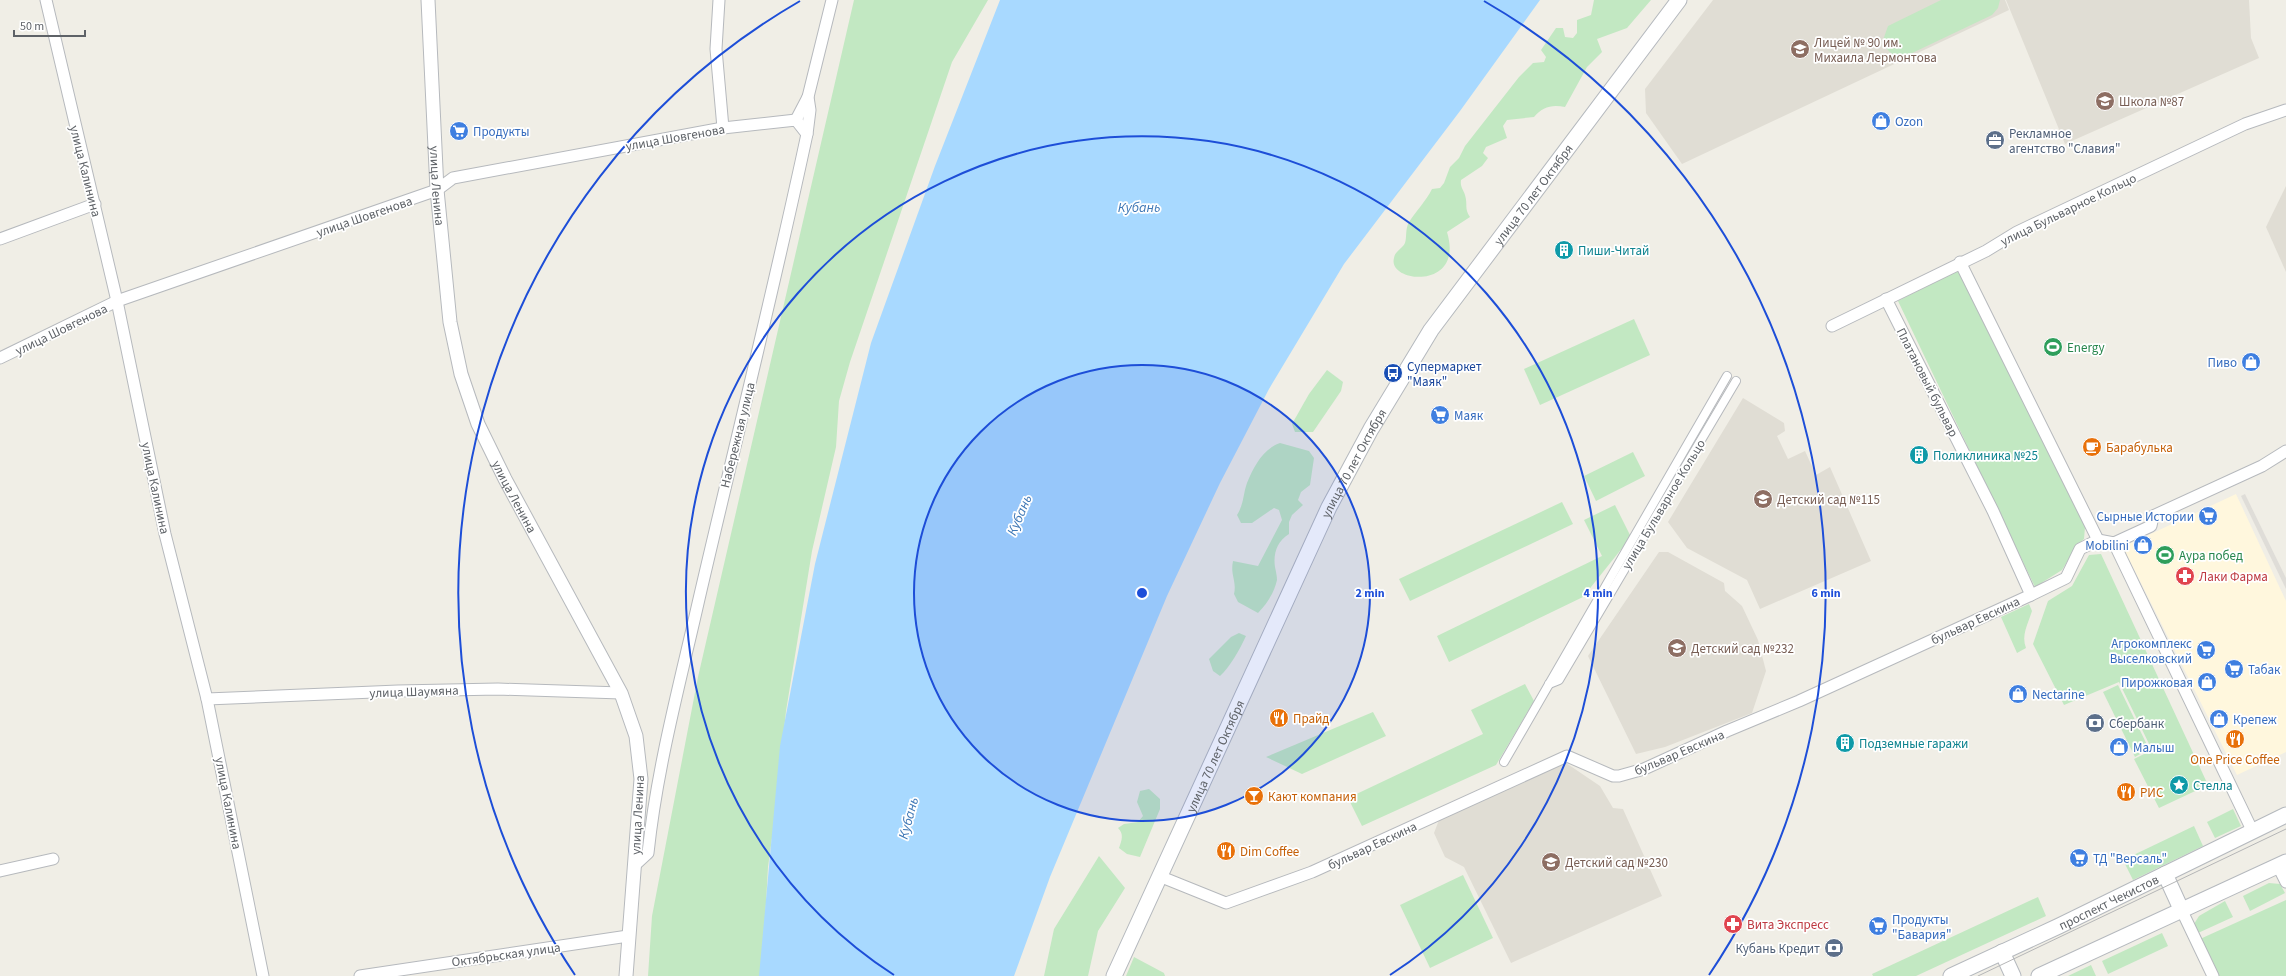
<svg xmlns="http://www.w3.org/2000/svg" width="2286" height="976" font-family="'Source Sans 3',sans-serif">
<rect width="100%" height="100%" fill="#f0eee6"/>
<path fill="#fff7dd" d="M2236,494L2286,601V752L2237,775L2123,547Z"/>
<path fill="#dfddd8" d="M2245,494L2286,578V589L2241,496Z"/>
<g fill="#e0ddd4">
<path d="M1713,0H2005L2009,10L1682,164L1646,113L1645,89Z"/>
<path d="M2006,0H2249L2251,38L2259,58L2065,144Z"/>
<path d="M2286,186V272L2266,227Z"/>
<path d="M1743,398L1784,423L1785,431L1777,436L1788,459L1805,451L1816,475L1830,467L1871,561L1760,609L1747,580L1687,548L1668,522Z"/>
<path d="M1659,552H1668L1724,583L1725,591L1742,606L1758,640L1766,671L1752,713L1665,747L1636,754L1588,656Z"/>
<path d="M1566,763L1600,786L1613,808L1623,809L1662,896L1511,963L1464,867L1445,857L1434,833L1439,820Z"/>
</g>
<g fill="#c2e8c2">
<path d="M854,0H988L952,62L850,362L839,401L836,447L812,551L786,711L776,809L768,867L762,976H648L652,916L698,677Z"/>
<path d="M1594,0H1651L1627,28L1597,39L1602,52L1587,67L1565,107C1552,104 1542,107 1534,117L1507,120L1503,126L1507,138L1486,147L1483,153L1488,158L1482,166L1461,180C1460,187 1463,189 1465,195C1468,205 1464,208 1470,217L1447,232C1465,291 1387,283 1394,258C1395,251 1402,249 1405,243C1407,237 1405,229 1409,222C1416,211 1426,201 1432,189L1440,188L1444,183L1450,167L1459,158L1465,146L1519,77L1533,63L1544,62L1546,57L1541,50L1556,28H1563L1565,37L1573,38L1577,33V20L1591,15Z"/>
<path d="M1941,0H2000L1998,8L1992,15L1908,55C1895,59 1886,52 1883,40L1888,26Z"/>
<path d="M1958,270L2085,527L2084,539L2078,544L2062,570L2035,587L1898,301Z"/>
<path d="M1634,319L1650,355L1540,405L1524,369Z"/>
<path d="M1327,370L1343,382L1341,391L1313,432H1295L1292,424L1309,394Z"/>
<path d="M1280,443L1309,451L1314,458L1310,485L1301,492L1298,500L1303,505L1292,515L1289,522V534C1277,541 1273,554 1275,567C1276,572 1277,576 1277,580C1274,593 1267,604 1258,613L1238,602L1234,594C1237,581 1230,575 1233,561L1258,566L1282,520L1279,510L1274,508L1252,523H1241L1237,515C1244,504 1243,494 1247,483C1254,466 1263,449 1280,443Z"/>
<path d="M1633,452L1645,476L1596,501L1584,476Z"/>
<path d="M1562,502L1573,524L1410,601L1399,579Z"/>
<path d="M1615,505L1631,537L1583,597L1449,662L1437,636L1602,556L1584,520Z"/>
<path d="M2101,554L2208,785L2159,808L2134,759L2152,750L2119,682L2064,705L2033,644L2048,601L2072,586L2089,555Z"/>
<path d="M2029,604L2032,611C2028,624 2021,635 2026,648L2017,653L2001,617Z"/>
<path d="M1239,633L1246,636C1240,649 1230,667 1220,676L1213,671L1209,659L1231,637Z"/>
<path d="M1525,684L1534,701L1496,765L1362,826L1348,798L1483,734L1471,710Z"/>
<path d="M2118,685L2149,749L2135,757L2103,692Z"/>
<path d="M1373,712L1386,736L1302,774L1266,757Z"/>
<path d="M1149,789L1160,799V809L1140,857L1127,854L1119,848C1122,840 1124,834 1118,828L1124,824L1138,822L1143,816L1137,802L1140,791Z"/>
<path d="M2233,809L2241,826L2215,838L2207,822Z"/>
<path d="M2194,826L2203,846L2133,880L2123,860Z"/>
<path d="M1099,856L1125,888L1098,931L1088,976H1044L1054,929Z"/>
<path d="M1463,875L1493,938L1430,968L1400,905Z"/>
<path d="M2269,883L2280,884L2285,893L2250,911L2243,896Z"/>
<path d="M2038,897L2046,916L1916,976H1873L1872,974Z"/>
<path d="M2286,900V976H2218L2200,939Z"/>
<path d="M2225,901L2233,917L2198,933L2194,924L2199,916Z"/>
<path d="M2162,933L2168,946L2108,974L2102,961Z"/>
<path d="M1134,957L1164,973L1165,976H1126Z"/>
<path d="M2091,965L2096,976H2068Z"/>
</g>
<path fill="#a8d9ff" d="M1000,0H1540L1460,111L1344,264L1269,389L1220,483L1167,596L1050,877L1014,976H759L780,746L815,564L871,343L935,166Z"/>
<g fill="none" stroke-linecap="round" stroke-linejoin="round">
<defs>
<g id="pedestrian">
<path d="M1549,684L1559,680L1736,381"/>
<path d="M1504,762L1727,376"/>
</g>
<g id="minor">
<path d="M46,0L117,301L165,534L207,699L263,976"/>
<path d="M719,0L716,49L723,128"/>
<path d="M796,120L808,97"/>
<path d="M0,239L95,204"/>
<path d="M1960,262L2098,540"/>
<path d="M1886,299L1993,511L2031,595"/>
<path d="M1832,326L1986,251L2017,232L2245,124L2286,110"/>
<path d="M0,358L117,301L437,190L453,178L723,128L796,120L807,134"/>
<path d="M2114,543L2253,832"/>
<path d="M2114,543L2151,526L2153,516L2262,466L2286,451"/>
<path d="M207,699L398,691L498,689L621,693"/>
<path d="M635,865L648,853C657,767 680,683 699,599C735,444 774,289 807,134L810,110L808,97L832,0"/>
<path d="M2278,866L2286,882"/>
<path d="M0,871L53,859"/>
<path d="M1159,876L1226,903L1312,872L1567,756L1613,776H1619L1644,769L1727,731L1799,701L2031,595L2066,578L2080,549L2098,540L2114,543"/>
<path d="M2181,909L2213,976"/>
<path d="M360,976L628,936"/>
</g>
<g id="tertiary">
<path id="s1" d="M428,0L437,190L450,322L461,374L478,424L505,479L621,693L636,736L641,779L626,976"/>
</g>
<g id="secondary">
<path d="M2165,874L2181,909"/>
<path d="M2002,952L2013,976"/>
<path id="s2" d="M1114,976L1329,507L1371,429L1431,330L1679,0"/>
<path id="s3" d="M1951,976L2059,926L2286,815"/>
<path d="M2039,976L2286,862"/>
</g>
</defs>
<use href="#pedestrian" stroke="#b6b9bd" stroke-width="10"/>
<use href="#minor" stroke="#b6b9bd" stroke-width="13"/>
<use href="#tertiary" stroke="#b6b9bd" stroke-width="15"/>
<use href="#secondary" stroke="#b5b9be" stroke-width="17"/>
<use href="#pedestrian" stroke="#fff" stroke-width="8"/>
<use href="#minor" stroke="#fff" stroke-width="11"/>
<use href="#tertiary" stroke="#fff" stroke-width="13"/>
<use href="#secondary" stroke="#fff" stroke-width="15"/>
<path stroke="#b5b6b7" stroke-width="1" d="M1978,976L2286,829"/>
</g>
<circle cx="1142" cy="593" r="228" fill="#1d4ed8" fill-opacity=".12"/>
<g fill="none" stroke="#1d4ed8" stroke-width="2">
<circle cx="1142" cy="593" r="228"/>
<path d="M894 975A456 456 0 1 1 1390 975"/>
<path d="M575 975A684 684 0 0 1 800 1M1484 1A684 684 0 0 1 1709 975"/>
</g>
<defs>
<symbol id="school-disc" viewBox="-11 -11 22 22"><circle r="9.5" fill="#8d6e63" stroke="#fff"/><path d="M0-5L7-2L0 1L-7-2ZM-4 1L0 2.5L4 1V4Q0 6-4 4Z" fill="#fff"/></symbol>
<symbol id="shop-disc" viewBox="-11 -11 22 22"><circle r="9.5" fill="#3f7fe0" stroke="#fff"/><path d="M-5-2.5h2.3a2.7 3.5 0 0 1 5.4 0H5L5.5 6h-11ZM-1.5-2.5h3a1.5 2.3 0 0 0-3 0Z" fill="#fff"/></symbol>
<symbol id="supermarket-disc" viewBox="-11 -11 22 22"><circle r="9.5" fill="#3f7fe0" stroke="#fff"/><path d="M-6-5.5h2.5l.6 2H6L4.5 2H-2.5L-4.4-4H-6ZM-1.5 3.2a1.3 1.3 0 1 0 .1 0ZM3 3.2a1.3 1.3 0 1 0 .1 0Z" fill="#fff"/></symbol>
<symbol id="office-disc" viewBox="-11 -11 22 22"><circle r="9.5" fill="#5c6f8a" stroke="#fff"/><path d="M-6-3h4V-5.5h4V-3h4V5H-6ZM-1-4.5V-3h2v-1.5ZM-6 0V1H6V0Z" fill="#fff"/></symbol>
<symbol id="building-disc" viewBox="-11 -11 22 22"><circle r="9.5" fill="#0f9aa8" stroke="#fff"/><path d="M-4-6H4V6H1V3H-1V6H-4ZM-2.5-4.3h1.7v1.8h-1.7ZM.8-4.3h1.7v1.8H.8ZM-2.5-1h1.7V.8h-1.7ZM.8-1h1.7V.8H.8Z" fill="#fff"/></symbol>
<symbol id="stadium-disc" viewBox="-11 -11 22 22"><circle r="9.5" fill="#2e9e5b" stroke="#fff"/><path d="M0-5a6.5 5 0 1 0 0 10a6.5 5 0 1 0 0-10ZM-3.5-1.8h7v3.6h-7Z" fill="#fff"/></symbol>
<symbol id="bus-disc" viewBox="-11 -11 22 22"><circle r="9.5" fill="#1a4fb4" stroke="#fff"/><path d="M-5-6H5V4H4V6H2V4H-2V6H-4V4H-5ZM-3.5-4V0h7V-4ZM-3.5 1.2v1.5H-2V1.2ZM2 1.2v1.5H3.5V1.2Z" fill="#fff"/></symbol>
<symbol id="cafe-disc" viewBox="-11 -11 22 22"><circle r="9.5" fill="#e8710a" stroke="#fff"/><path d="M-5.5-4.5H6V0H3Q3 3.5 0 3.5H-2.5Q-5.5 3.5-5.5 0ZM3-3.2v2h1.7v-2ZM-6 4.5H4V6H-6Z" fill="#fff"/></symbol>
<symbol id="pharmacy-disc" viewBox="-11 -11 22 22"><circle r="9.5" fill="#e0444e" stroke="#fff"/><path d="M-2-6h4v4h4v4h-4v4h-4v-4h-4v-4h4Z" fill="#fff"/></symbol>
<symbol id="restaurant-disc" viewBox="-11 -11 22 22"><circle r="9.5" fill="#e8710a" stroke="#fff"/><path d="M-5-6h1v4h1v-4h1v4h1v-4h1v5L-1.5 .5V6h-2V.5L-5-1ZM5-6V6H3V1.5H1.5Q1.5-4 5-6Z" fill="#fff"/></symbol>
<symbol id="bank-disc" viewBox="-11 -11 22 22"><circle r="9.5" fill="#5c6f8a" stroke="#fff"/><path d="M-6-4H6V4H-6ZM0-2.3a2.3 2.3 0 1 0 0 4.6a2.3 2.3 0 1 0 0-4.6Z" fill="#fff"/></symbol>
<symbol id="sight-disc" viewBox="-11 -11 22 22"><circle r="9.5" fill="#0f9aa8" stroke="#fff"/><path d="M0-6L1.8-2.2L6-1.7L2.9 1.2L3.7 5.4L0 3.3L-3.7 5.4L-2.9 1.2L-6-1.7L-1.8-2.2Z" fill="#fff"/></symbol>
<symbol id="bar-disc" viewBox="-11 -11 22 22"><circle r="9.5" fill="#e8710a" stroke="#fff"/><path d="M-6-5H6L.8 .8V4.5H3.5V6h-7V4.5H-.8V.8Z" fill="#fff"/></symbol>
</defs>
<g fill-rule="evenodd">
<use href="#school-disc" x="1789" y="38" width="22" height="22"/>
<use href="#school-disc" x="2094" y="90" width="22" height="22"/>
<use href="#shop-disc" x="1870" y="110" width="22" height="22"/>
<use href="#supermarket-disc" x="448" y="120" width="22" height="22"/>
<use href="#office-disc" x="1984" y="129" width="22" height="22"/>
<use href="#building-disc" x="1553" y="239" width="22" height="22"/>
<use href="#stadium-disc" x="2042" y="336" width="22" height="22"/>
<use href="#shop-disc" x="2240" y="351" width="22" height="22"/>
<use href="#bus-disc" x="1382" y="362" width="22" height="22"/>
<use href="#supermarket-disc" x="1429" y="404" width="22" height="22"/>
<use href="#cafe-disc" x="2081" y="436" width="22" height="22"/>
<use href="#building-disc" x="1908" y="444" width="22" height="22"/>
<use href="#school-disc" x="1752" y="488" width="22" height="22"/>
<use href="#supermarket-disc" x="2197" y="505" width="22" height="22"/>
<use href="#shop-disc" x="2132" y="534" width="22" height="22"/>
<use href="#stadium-disc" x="2154" y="544" width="22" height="22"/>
<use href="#pharmacy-disc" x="2174" y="565" width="22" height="22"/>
<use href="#school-disc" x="1666" y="637" width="22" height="22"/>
<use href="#supermarket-disc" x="2195" y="639" width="22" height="22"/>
<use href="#supermarket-disc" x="2223" y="658" width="22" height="22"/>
<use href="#shop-disc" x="2196" y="671" width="22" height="22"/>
<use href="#shop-disc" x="2007" y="683" width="22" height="22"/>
<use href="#restaurant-disc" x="1268" y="707" width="22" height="22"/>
<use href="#shop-disc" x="2208" y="708" width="22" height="22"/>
<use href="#bank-disc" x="2084" y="712" width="22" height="22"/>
<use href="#restaurant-disc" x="2224" y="728" width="22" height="22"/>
<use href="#building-disc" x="1834" y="732" width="22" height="22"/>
<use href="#shop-disc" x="2108" y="736" width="22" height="22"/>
<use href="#sight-disc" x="2168" y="774" width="22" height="22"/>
<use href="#restaurant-disc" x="2115" y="781" width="22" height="22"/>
<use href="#bar-disc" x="1243" y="785" width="22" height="22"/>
<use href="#restaurant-disc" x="1215" y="840" width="22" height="22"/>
<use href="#supermarket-disc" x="2068" y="847" width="22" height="22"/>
<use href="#school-disc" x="1540" y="851" width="22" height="22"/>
<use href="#pharmacy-disc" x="1722" y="913" width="22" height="22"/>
<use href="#supermarket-disc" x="1867" y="915" width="22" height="22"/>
<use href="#bank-disc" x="1823" y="937" width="22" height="22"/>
</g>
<g text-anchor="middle" stroke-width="3.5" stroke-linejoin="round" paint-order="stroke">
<g font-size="13" fill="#785e54" stroke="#fff" text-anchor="start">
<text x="1814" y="47">Лицей № 90 им.<tspan x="1814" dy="15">Михаила Лермонтова</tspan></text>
<text x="2119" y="106">Школа №87</text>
<text x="1777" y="504">Детский сад №115</text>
<text x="1691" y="653">Детский сад №232</text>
<text x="1565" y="867">Детский сад №230</text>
</g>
<g font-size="13" fill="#366cbe" stroke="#fff" text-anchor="start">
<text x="1895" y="126">Ozon</text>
<text x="473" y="136">Продукты</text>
<text x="2237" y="367" text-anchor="end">Пиво</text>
<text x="1454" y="420">Маяк</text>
<text x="2194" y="521" text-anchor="end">Сырные Истории</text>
<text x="2129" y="550" text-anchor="end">Mobilini</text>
<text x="2192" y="648" text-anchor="end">Агрокомплекс<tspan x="2192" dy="15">Выселковский</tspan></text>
<text x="2248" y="674">Табак</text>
<text x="2193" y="687" text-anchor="end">Пирожковая</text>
<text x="2032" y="699">Nectarine</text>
<text x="2233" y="724">Крепеж</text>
<text x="2133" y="752">Малыш</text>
<text x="2093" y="863">ТД "Версаль"</text>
<text x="1892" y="924">Продукты<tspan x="1892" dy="15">"Бавария"</tspan></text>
</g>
<g font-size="13" fill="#4e5e75" stroke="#fff" text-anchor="start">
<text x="2009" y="138">Рекламное<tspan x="2009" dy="15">агентство "Славия"</tspan></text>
<text x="2109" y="728">Сбербанк</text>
<text x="1820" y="953" text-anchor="end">Кубань Кредит</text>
</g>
<g font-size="13" fill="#5e6267" stroke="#fff">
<text transform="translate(675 137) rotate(-10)" y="5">улица Шовгенова</text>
<text transform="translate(86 171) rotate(76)" y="5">улица Калинина</text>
<text dy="5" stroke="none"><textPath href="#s1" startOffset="186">улица Ленина</textPath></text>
<text dy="5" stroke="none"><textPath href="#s2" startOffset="890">улица 70 лет Октября</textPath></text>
<text transform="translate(2068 209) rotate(-26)" y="5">улица Бульварное Кольцо</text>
<text transform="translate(364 216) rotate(-19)" y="5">улица Шовгенова</text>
<text transform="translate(61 329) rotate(-26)" y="5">улица Шовгенова</text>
<text transform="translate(1928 382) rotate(63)" y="5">Платановый бульвар</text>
<text transform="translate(737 435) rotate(-76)" y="5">Набережная улица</text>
<text dy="5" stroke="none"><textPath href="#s2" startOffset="566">улица 70 лет Октября</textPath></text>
<text transform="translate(156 488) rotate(78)" y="5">улица Калинина</text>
<text dy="5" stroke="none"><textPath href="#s1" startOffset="510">улица Ленина</textPath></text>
<text transform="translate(1663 504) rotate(-59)" y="5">улица Бульварное Кольцо</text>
<text transform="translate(1975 620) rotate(-25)" y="5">бульвар Евскина</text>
<text transform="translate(414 691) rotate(-2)" y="5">улица Шаумяна</text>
<text transform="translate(1679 752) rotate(-23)" y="5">бульвар Евскина</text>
<text dy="5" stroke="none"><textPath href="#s2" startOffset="242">улица 70 лет Октября</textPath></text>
<text transform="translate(229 803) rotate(79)" y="5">улица Калинина</text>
<text transform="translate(637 815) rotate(-87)" y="5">улица Ленина</text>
<text transform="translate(1372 845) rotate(-25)" y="5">бульвар Евскина</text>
<text dy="5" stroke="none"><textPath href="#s3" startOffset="174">проспект Чекистов</textPath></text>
<text transform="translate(506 954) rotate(-8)" y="5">Октябрьская улица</text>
</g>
<g font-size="13" fill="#0d838f" stroke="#fff" text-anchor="start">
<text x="1578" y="255">Пиши-Читай</text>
<text x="1933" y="460">Поликлиника №25</text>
<text x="1859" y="748">Подземные гаражи</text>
<text x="2193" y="790">Стелла</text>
</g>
<g font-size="13" fill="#27864d" stroke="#fff" text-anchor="start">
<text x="2067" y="352">Energy</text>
<text x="2179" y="560">Аура побед</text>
</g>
<g font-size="13" fill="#164399" stroke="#fff" text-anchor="start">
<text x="1407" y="371">Супермаркет<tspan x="1407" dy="15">"Маяк"</tspan></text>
</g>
<g font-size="13" fill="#c56008" stroke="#fff" text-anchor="start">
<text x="2106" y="452">Барабулька</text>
<text x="1293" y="723">Прайд</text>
<text x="2235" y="764" text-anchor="middle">One Price Coffee</text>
<text x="2140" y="797">РИС</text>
<text x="1268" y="801">Кают компания</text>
<text x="1240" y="856">Dim Coffee</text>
</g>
<g font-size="13" fill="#be3a42" stroke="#fff" text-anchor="start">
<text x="2199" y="581">Лаки Фарма</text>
<text x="1747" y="929">Вита Экспресс</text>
</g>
<g font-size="14" font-style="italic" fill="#3f78b6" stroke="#fff">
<text x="1139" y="212">Кубань</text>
<text transform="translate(1019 515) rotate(-67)" y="5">Кубань</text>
<text transform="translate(908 818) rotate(-75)" y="5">Кубань</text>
</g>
</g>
<circle cx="1142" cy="593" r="6" fill="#1d4ed8" stroke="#fff" stroke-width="2"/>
<g font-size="12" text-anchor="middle" font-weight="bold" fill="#1d4ed8" stroke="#fff" stroke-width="3.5" stroke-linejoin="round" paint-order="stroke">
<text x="1370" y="597">2 min</text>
<text x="1598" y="597">4 min</text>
<text x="1826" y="597">6 min</text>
</g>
<path d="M14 30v6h71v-6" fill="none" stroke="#5e6267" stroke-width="2"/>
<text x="20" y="30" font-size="12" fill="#5e6267" stroke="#ffffff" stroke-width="3" paint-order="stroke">50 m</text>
</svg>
